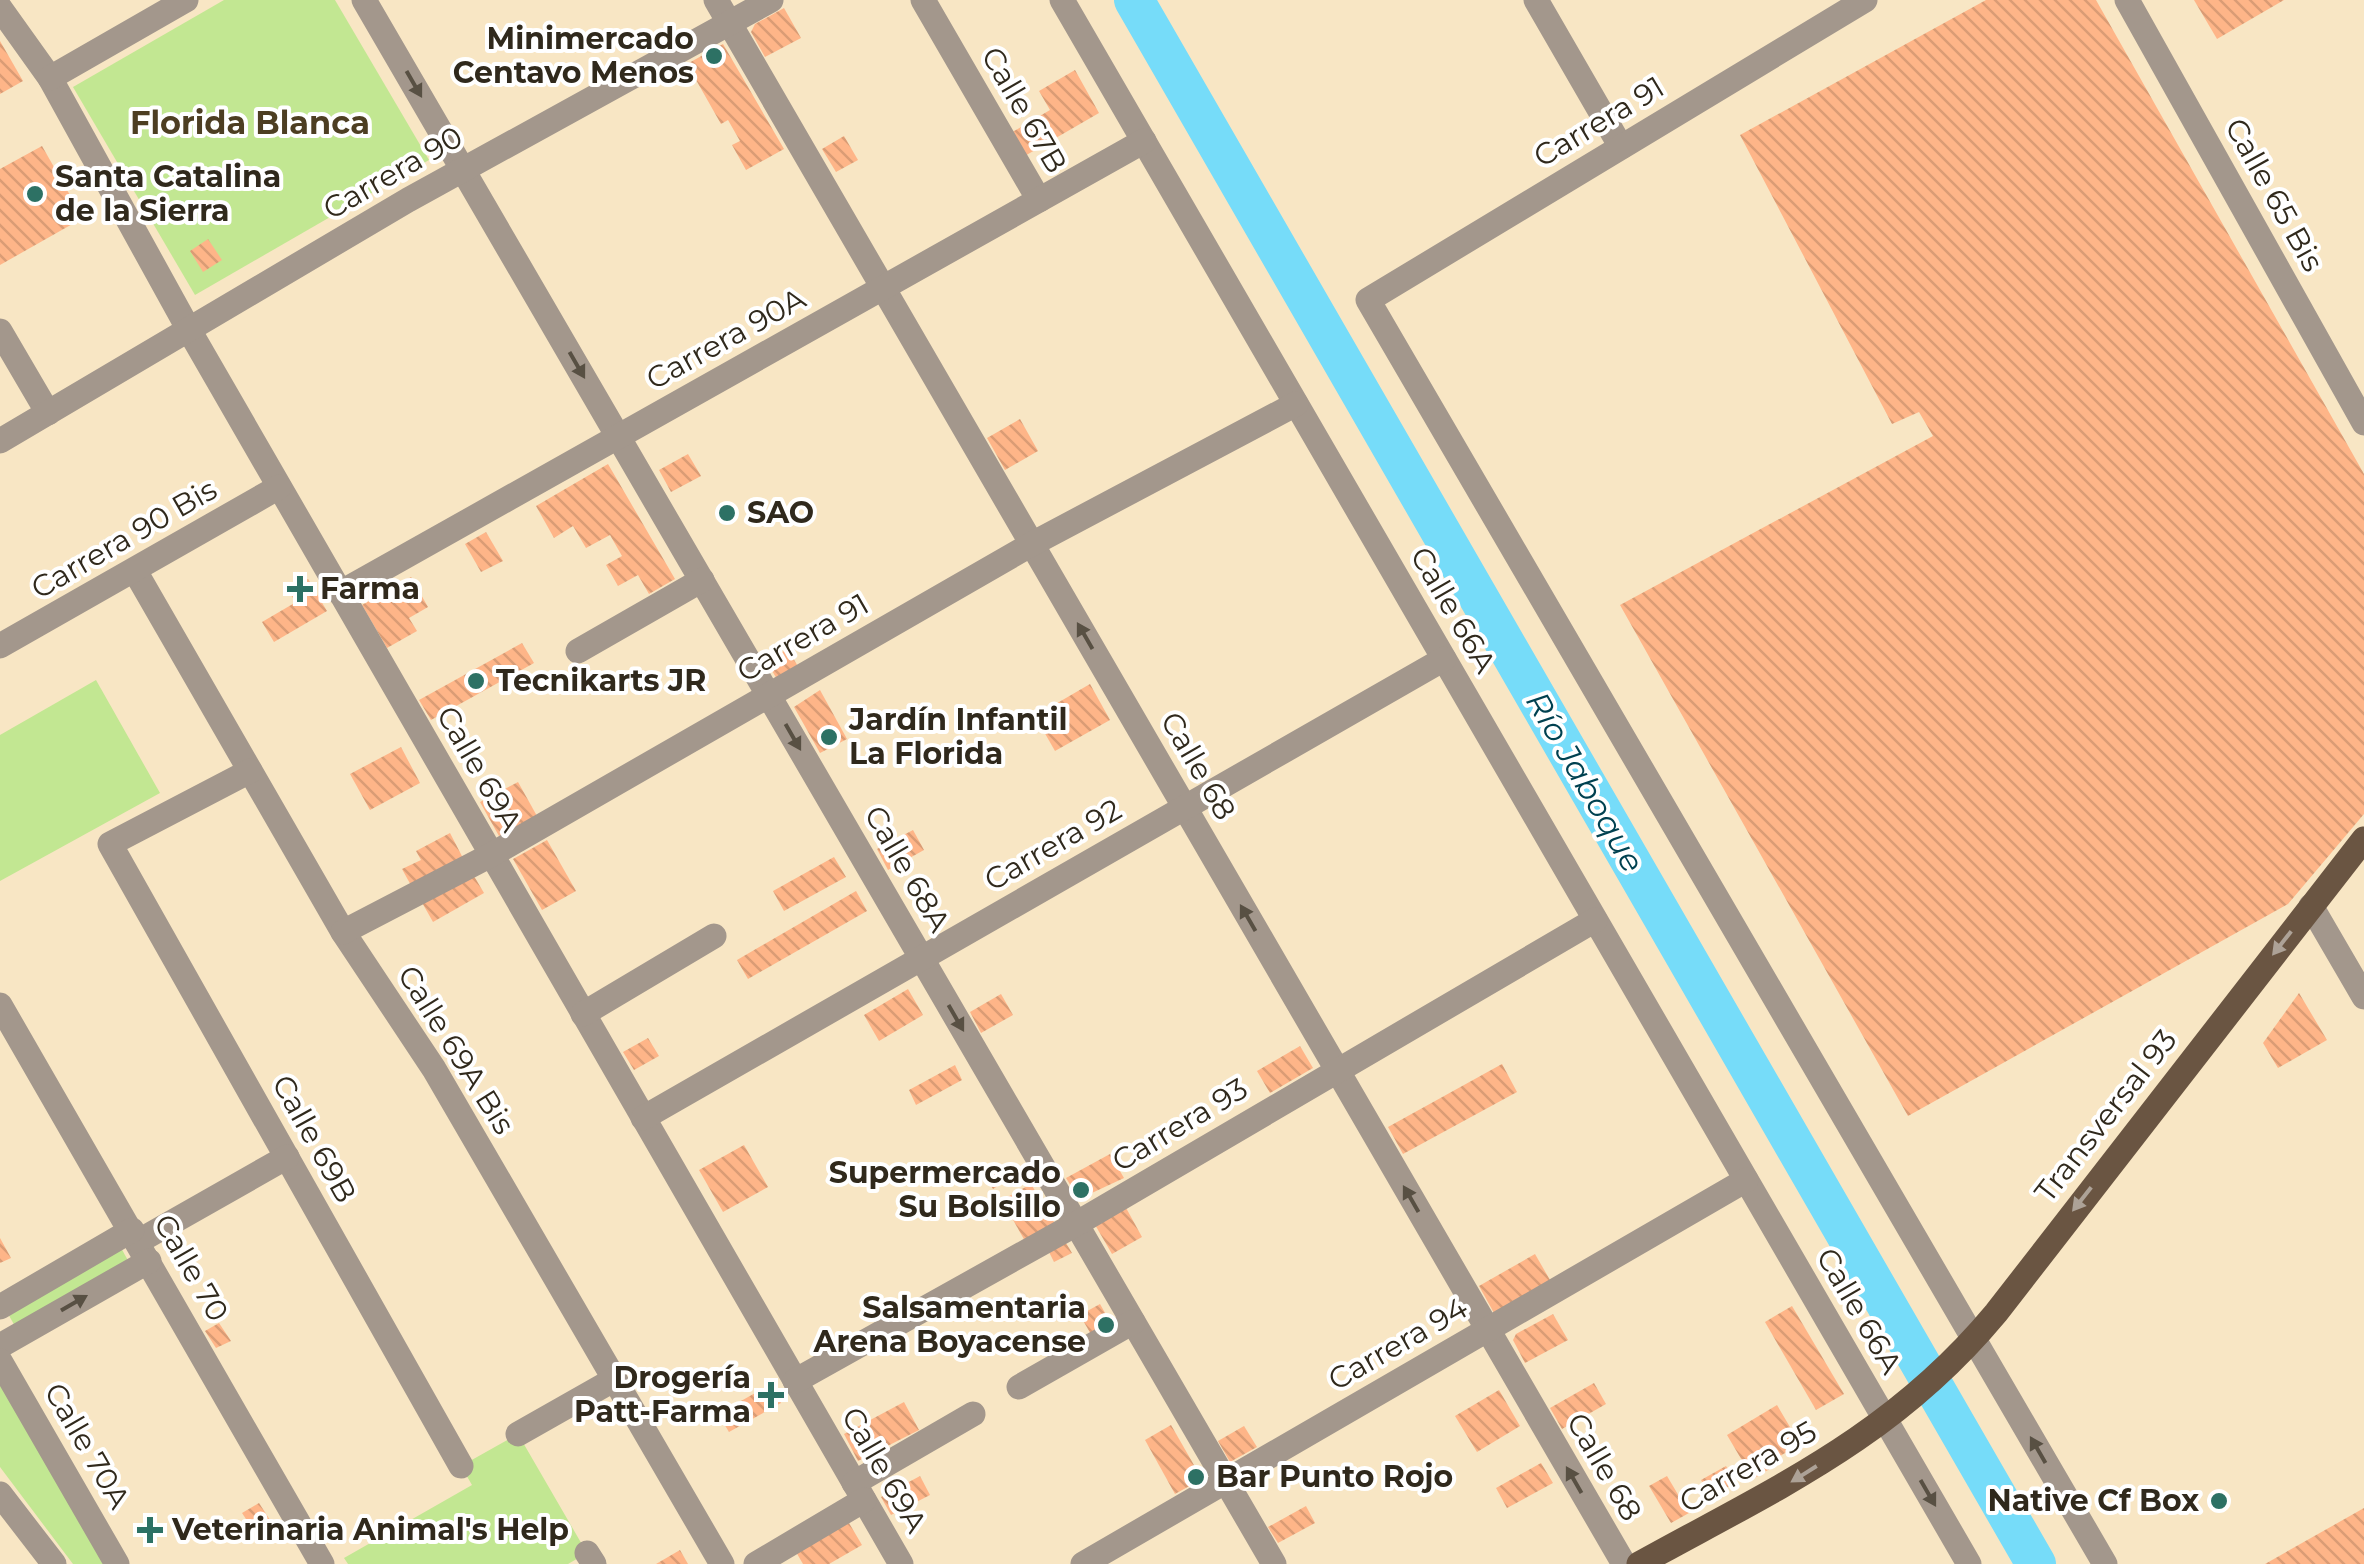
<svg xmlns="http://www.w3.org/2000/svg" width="2364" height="1564" font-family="Montserrat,sans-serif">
<defs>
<pattern id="building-back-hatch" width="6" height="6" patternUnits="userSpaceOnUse" patternTransform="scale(2.5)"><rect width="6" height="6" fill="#feb588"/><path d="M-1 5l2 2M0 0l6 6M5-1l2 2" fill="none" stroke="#da9c75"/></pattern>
</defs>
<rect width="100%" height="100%" fill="#f8e6c4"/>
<g fill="#c2e792">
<path d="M224,0H335L429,160L195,295L73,87Z"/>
<path d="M96,680L160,793L0,881V735Z"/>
<path d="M120,1246L131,1266L17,1330L6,1310Z"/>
<path d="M0,1381L105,1564H73L0,1467Z"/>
<path d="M518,1434L587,1553L568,1564H348L344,1558L472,1485L461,1466Z"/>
</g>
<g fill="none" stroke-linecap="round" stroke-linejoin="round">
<path stroke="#76dcf9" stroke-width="40" d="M1134,0L2036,1564"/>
</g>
<g fill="url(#building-back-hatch)">
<path d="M1986,0H2096L2364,474V814L2288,904L1908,1116L1620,605L1933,436L1919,412L1892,424L1740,135Z"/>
<path d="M2194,0H2284L2217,39Z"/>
<path d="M784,8L801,38L765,57L751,32L755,24Z"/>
<path d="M0,41L23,81L0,94Z"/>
<path d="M723,44L784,149L746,170L732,145L740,141L728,120L721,124L687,64Z"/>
<path d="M1075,70L1099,113L1023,157L1009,134L1050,110L1039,91Z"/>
<path d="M844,136L858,160L836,172L822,149Z"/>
<path d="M42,146L83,218L0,265V169Z"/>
<path d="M208,239L222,260L203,272L190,251Z"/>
<path d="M1020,419L1038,451L1005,470L987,438Z"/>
<path d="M688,454L701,476L671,492L659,470Z"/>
<path d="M608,464L675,579L649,594L638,575L618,586L606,565L622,556L610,535L586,548L573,526L554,538L536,506Z"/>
<path d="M486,532L503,561L481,572L465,544Z"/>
<path d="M411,577L428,607L409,618L417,631L387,648L362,605Z"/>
<path d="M308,579L313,587L293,598L288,591Z"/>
<path d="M315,591L327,611L274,642L262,622Z"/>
<path d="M522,643L534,663L431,720L419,700Z"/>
<path d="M788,649L801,672L780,684L766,661Z"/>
<path d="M1090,684L1110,720L1055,751L1035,716Z"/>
<path d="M820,690L847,739L820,753L794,707Z"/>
<path d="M401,747L420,783L370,810L350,774Z"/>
<path d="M518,782L537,816L499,836L480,802Z"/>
<path d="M913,830L924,850L888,870L877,849Z"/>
<path d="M450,833L465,862L413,889L402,869L421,860L416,851Z"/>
<path d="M547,840L576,891L542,910L513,859Z"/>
<path d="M834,857L846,877L784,911L773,891Z"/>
<path d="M471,871L484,893L433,922L420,899Z"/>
<path d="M856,891L867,911L748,979L737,960Z"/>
<path d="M908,989L923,1015L879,1041L864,1015Z"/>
<path d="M2299,993L2327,1040L2278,1068L2263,1043Z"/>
<path d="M1001,994L1013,1015L981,1033L970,1012Z"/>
<path d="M648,1038L659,1056L634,1070L623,1052Z"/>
<path d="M1300,1046L1313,1068L1270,1093L1257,1071Z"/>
<path d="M1502,1064L1517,1092L1403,1154L1388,1127Z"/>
<path d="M955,1065L962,1080L916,1105L909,1090Z"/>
<path d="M744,1145L768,1187L723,1212L699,1170Z"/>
<path d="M1110,1154L1124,1178L1079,1199L1066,1178Z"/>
<path d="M1011,1163L1017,1174L993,1189L986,1178Z"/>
<path d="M1031,1184L1054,1222L1051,1229L1026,1243L1002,1200Z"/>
<path d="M1125,1206L1142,1237L1112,1254L1094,1223Z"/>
<path d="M0,1238L11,1258L0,1263Z"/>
<path d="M1066,1243L1072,1253L1054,1262L1047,1248Z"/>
<path d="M1535,1254L1550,1280L1494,1313L1479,1286Z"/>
<path d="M1100,1304L1113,1327L1093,1338L1080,1315Z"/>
<path d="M1792,1306L1844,1394L1816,1410L1765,1322Z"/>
<path d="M1553,1314L1568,1340L1525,1363L1513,1340L1516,1334Z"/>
<path d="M219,1323L231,1341L216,1348L205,1331Z"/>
<path d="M1594,1383L1606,1404L1562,1429L1550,1408Z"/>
<path d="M771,1384L781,1403L729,1432L718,1414Z"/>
<path d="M1499,1390L1520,1426L1477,1452L1455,1416Z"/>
<path d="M904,1402L919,1430L858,1461L844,1434Z"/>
<path d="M1777,1405L1800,1444L1775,1459L1778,1464L1753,1479L1727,1435Z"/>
<path d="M1171,1425L1202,1479L1175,1494L1145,1440Z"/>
<path d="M1244,1426L1257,1447L1230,1462L1218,1441Z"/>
<path d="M1541,1463L1553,1483L1507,1508L1496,1488Z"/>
<path d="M1726,1466L1736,1482L1711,1497L1701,1480Z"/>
<path d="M920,1476L930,1495L891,1515L881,1497Z"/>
<path d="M1667,1476L1689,1513L1671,1523L1649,1486Z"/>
<path d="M259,1503L270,1520L252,1528L242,1513Z"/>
<path d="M1306,1506L1315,1523L1278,1543L1268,1527Z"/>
<path d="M2364,1508V1564H2265Z"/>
<path d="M849,1523L862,1545L829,1564H803L796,1552Z"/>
<path d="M680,1550L688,1564H656Z"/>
</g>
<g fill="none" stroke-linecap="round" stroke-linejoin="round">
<g stroke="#a3978c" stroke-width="25">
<path d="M364,0L1274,1564"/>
<path d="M716,0L1624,1564"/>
<path d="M923,0L1039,200"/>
<path d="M1062,0L1969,1564"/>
<path d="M1536,0L1621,147"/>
<path d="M1865,0L1368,300L2105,1564"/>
<path d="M2127,0L2364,423"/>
<path d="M0,8L50,78L189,330L901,1564"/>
<path d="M50,78L186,0"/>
<path d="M0,331L48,413"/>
<path d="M0,441L408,200L771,0"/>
<path d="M135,571L343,932L434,1069L722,1564"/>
<path d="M340,593L1144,141"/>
<path d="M0,646L279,487"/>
<path d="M578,651L702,580"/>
<path d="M250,771L110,844L461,1466"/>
<path d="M2311,906L2364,997"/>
<path d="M343,932L491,855L1032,544L1296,404"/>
<path d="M0,1005L322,1564"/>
<path d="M583,1014L714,936"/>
<path d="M643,1118L1444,659"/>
<path d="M139,1241L287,1157"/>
<path d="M0,1307L132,1230"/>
<path d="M0,1346L149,1261"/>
<path d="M0,1361L117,1564"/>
<path d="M795,1381L1076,1224L1595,920"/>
<path d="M1019,1387L1133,1322"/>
<path d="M518,1434L615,1379"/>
<path d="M854,1483L973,1414"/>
<path d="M0,1494L54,1564"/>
<path d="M587,1553L594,1564"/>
<path d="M756,1564L864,1500"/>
<path d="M1083,1564L1746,1180"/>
</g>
<path stroke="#6a5542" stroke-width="25" d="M1639,1564C1776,1488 1893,1437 1996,1313L2364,839"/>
</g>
<defs><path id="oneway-solid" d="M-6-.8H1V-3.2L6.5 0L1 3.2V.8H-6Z" transform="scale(2.5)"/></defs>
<g fill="#585043">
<use href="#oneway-solid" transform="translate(414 84) rotate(60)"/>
<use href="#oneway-solid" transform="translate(577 365) rotate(60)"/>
<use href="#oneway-solid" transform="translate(1085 636) rotate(-120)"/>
<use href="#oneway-solid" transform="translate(793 737) rotate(60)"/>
<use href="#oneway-solid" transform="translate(1248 918) rotate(-120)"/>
<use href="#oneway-solid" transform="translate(956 1018) rotate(60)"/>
<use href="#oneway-solid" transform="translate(1411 1199) rotate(-120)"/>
<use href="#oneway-solid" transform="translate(74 1303) rotate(-30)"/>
<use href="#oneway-solid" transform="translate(2038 1450) rotate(-120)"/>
<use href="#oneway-solid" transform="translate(1574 1480) rotate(-120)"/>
<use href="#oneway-solid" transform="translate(1928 1493) rotate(60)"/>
</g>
<g fill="#ada297">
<use href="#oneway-solid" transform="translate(2282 943) rotate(128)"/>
<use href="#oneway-solid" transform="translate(2082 1199) rotate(128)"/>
<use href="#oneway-solid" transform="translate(1804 1474) rotate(148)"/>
</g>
<g fill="#2d7164" stroke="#fff" stroke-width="4">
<circle cx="714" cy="56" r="10"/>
<circle cx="35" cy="194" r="10"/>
<circle cx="727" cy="513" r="10"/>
<path d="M295 574h10v10h10v10h-10v10h-10v-10h-10v-10h10z"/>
<circle cx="476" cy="681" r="10"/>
<circle cx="829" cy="737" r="10"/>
<circle cx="1081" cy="1190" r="10"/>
<circle cx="1106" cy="1325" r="10"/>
<path d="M766 1380h10v10h10v10h-10v10h-10v-10h-10v-10h10z"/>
<circle cx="1196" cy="1477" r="10"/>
<circle cx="2219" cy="1501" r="10"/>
<path d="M145 1515h10v10h10v10h-10v10h-10v-10h-10v-10h10z"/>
</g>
<g text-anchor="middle" stroke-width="8" stroke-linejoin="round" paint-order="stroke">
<g font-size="30" font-weight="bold" fill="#30291c" stroke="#fff" text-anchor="start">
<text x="694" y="49" text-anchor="end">Minimercado<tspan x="694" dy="34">Centavo Menos</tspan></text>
<text x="55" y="187">Santa Catalina<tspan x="55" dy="34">de la Sierra</tspan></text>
<text x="747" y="523">SAO</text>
<text x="320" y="599">Farma</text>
<text x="496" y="691">Tecnikarts JR</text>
<text x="849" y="730">Jardín Infantil<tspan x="849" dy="34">La Florida</tspan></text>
<text x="1061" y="1183" text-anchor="end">Supermercado<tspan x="1061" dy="34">Su Bolsillo</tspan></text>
<text x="1086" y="1318" text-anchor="end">Salsamentaria<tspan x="1086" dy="34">Arena Boyacense</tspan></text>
<text x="751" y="1388" text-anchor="end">Drogería<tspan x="751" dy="34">Patt-Farma</tspan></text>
<text x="1216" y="1487">Bar Punto Rojo</text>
<text x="2199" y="1511" text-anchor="end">Native Cf Box</text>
<text x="172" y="1540">Veterinaria Animal's Help</text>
</g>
<g font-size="30" fill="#30291c" stroke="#fff">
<text transform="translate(1024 110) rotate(60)" y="10">Calle 67B</text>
<text transform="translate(1599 122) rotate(-31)" y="10">Carrera 91</text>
<text transform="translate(393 173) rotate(-30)" y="10">Carrera 90</text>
<text transform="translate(2274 195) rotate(61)" y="10">Calle 65 Bis</text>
<text transform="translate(726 339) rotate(-29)" y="10">Carrera 90A</text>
<text transform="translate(124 539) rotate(-30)" y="10">Carrera 90 Bis</text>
<text transform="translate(1453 610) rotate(60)" y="10">Calle 66A</text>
<text transform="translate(803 638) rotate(-30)" y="10">Carrera 91</text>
<text transform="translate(1198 766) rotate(60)" y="10">Calle 68</text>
<text transform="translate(479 769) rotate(60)" y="10">Calle 69A</text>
<text transform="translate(1053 845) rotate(-30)" y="10">Carrera 92</text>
<text transform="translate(907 869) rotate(60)" y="10">Calle 68A</text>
<text transform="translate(456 1050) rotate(58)" y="10">Calle 69A Bis</text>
<text transform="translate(2106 1116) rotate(-52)" y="10">Transversal 93</text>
<text transform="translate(1180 1125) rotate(-31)" y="10">Carrera 93</text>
<text transform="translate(314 1139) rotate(61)" y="10">Calle 69B</text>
<text transform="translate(191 1268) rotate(60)" y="10">Calle 70</text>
<text transform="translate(1859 1311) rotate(60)" y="10">Calle 66A</text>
<text transform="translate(1398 1344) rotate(-30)" y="10">Carrera 94</text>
<text transform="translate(87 1446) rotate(60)" y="10">Calle 70A</text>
<text transform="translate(1604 1467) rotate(60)" y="10">Calle 68</text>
<text transform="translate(1748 1467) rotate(-30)" y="10">Carrera 95</text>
<text transform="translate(884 1470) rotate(60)" y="10">Calle 69A</text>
</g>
<g font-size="32" font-weight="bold" fill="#4d3e22" stroke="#fff">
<text x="250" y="134">Florida Blanca</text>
</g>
<g font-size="32" font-style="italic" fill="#004150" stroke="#fff">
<text transform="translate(1585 782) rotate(60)" y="11">Río Jaboque</text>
</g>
</g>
</svg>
